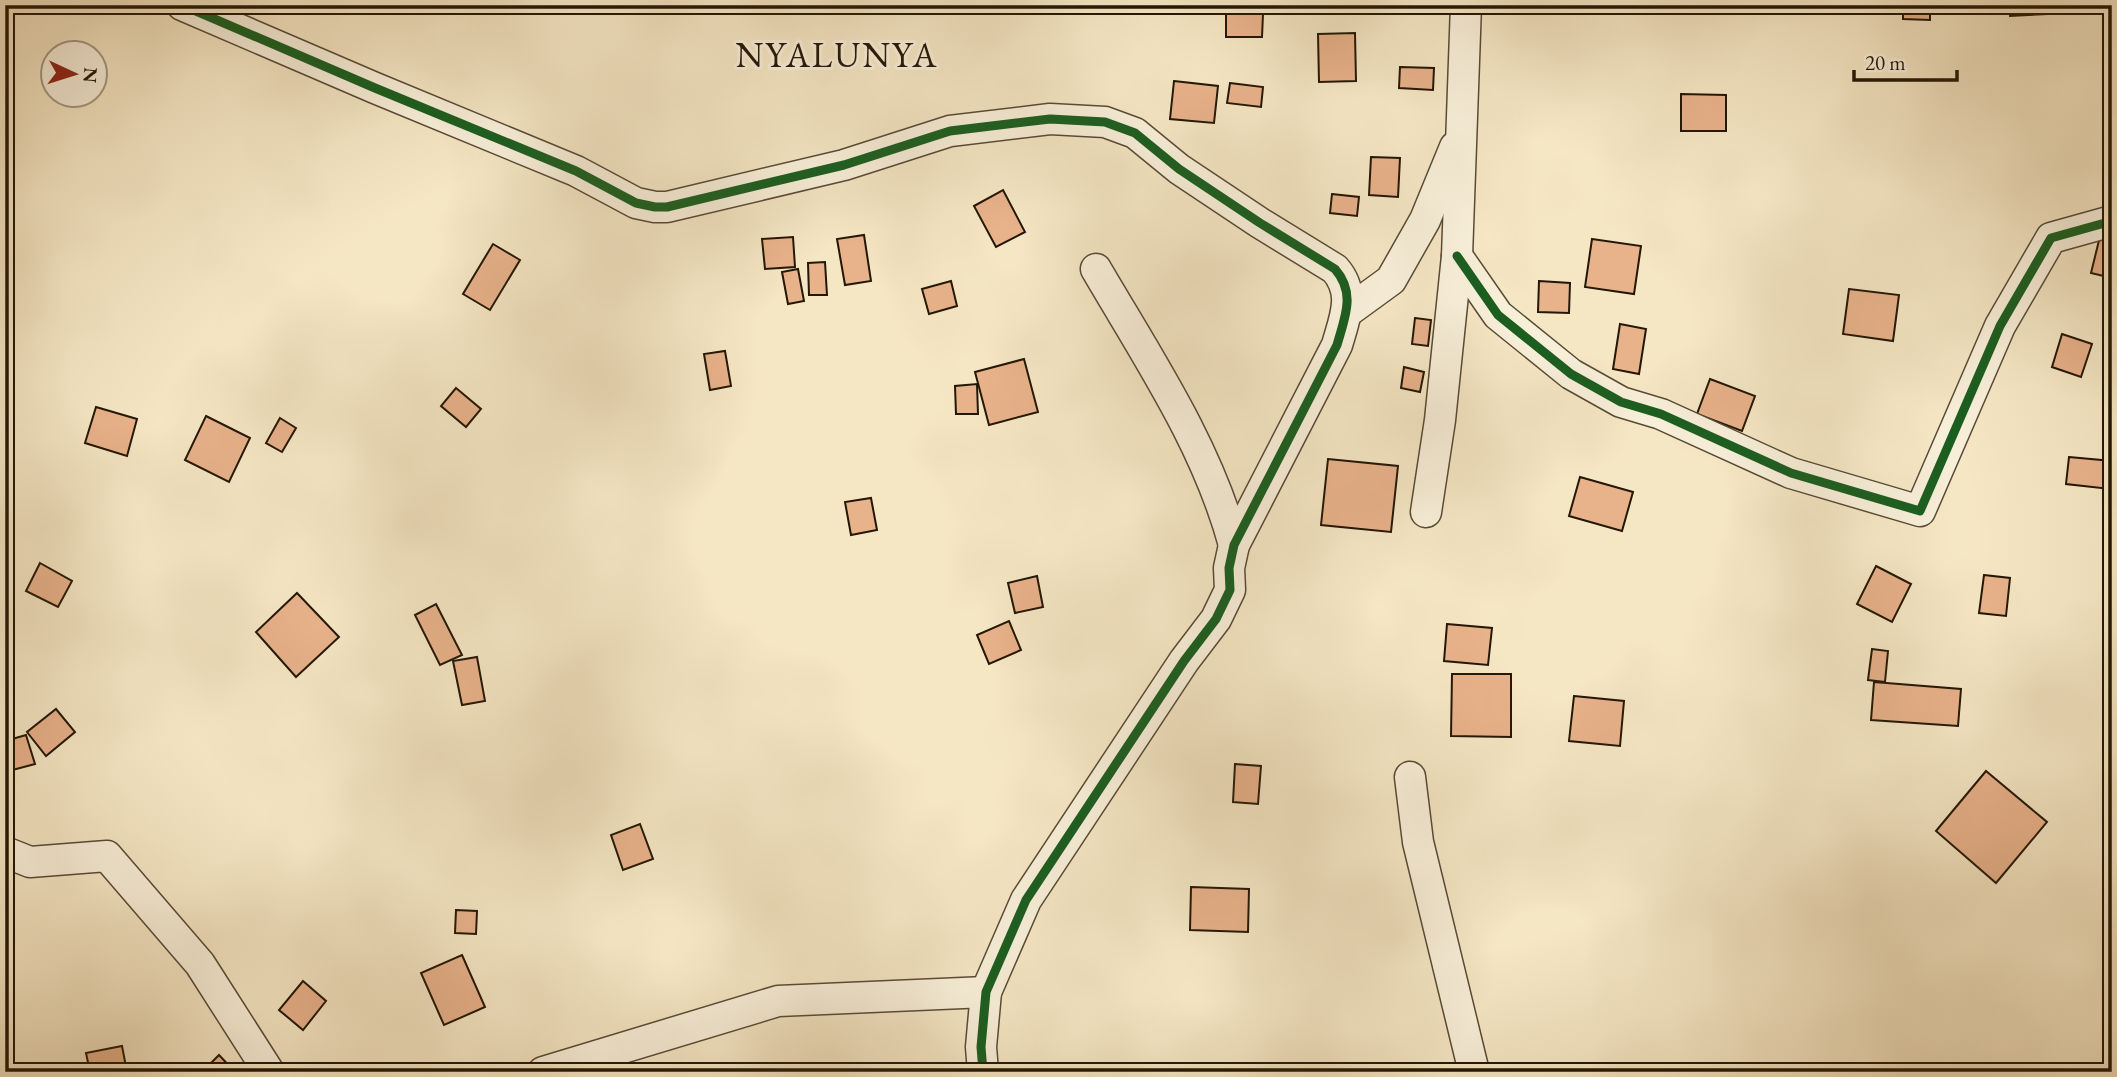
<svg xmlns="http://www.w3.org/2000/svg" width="2117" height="1077" font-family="'EB Garamond',serif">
<rect width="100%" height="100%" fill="#f5e6c4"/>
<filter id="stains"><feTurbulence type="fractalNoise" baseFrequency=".00286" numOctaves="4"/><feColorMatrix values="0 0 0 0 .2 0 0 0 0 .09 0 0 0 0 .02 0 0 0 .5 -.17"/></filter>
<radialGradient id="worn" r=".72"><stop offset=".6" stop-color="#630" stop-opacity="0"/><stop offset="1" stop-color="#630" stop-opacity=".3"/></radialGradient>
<g fill="#e8b28b" stroke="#231705" stroke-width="2">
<path d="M1903,5H1930V20L1903,19Z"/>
<path d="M2009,5H2047V14L2010,16Z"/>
<path d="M2053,5H2082V9L2053,10Z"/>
<path d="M1226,14H1263L1262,37H1226Z"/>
<path d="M1355,33L1356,81L1319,82L1318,34Z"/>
<path d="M1400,67L1434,68L1433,90L1399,88Z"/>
<path d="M1174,81L1218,86L1214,123L1170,119Z"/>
<path d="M1230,83L1263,87L1261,107L1227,103Z"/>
<path d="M1681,94L1726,95V131H1681Z"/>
<path d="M1371,157L1400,158L1398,197L1369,195Z"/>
<path d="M1003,190L1025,232L996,247L974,206Z"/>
<path d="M1332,194L1359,197L1357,216L1330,213Z"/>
<path d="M2103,224L2112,226V278L2091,273Z"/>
<path d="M864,235L871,281L845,285L837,239Z"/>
<path d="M793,237L795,267L765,269L762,239Z"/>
<path d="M1592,239L1641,246L1634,294L1585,287Z"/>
<path d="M493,244L520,260L490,310L463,294Z"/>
<path d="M825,262L827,295H809L808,263Z"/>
<path d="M798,269L804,301L788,304L782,272Z"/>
<path d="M951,281L957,306L929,314L922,289Z"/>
<path d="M1539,281L1570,283L1569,313L1538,312Z"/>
<path d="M1849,289L1899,295L1893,341L1843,334Z"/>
<path d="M1415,318L1431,320L1428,346L1412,344Z"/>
<path d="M1620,324L1646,329L1639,374L1613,369Z"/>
<path d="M2062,334L2092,344L2081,377L2052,367Z"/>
<path d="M725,351L731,386L710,390L704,354Z"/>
<path d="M1024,359L1038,412L989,425L975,372Z"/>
<path d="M1404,367L1424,372L1420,392L1401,388Z"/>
<path d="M1710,379L1755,396L1742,431L1697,414Z"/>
<path d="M977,384L978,414H956L955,386Z"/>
<path d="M456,388L481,409L466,427L441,406Z"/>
<path d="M96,407L137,419L127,456L85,443Z"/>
<path d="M206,416L250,438L229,482L185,460Z"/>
<path d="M280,418L296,428L282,452L266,443Z"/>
<path d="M2069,457L2112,461L2110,489L2066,484Z"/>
<path d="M1328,459L1398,466L1391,532L1321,525Z"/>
<path d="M1580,477L1633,492L1622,531L1569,516Z"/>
<path d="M871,498L877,530L851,535L845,502Z"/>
<path d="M40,563L72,581L58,607L26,591Z"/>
<path d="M1876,566L1911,584L1892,622L1857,604Z"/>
<path d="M1984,575L2010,578L2006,616L1979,613Z"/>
<path d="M1037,576L1043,607L1015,613L1008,583Z"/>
<path d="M297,593L339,637L296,677L256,632Z"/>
<path d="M436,604L462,655L440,665L415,615Z"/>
<path d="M1009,621L1021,650L989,664L977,635Z"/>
<path d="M1447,624L1492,628L1488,665L1444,661Z"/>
<path d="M1872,649L1888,651L1885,682L1868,680Z"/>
<path d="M477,657L485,701L462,705L453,661Z"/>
<path d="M1452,674H1511V737L1451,736Z"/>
<path d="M1874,682L1961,689L1958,726L1871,720Z"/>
<path d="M1574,696L1624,701L1620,746L1569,741Z"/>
<path d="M56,709L75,732L46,756L27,732Z"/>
<path d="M26,735L35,764L5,772V741Z"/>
<path d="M1235,764L1261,766L1258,804L1233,802Z"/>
<path d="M1986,771L2047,822L1996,883L1936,831Z"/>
<path d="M640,824L653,859L623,870L611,835Z"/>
<path d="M1191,887L1249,889L1248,932L1190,930Z"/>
<path d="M456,910L477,911L476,934L455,933Z"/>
<path d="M462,955L485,1007L444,1025L421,973Z"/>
<path d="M303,981L326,1001L303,1030L279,1010Z"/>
<path d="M122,1046L127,1072H90L86,1053Z"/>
<path d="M219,1055L235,1072H202Z"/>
</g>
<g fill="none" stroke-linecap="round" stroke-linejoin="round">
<defs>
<g id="minor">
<path d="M182,5L375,88L576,171L636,203L655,207H667L844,165L950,131L1050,119L1105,122L1135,133L1179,169L1260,223L1335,269C1356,293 1345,317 1337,345L1234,545L1229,568L1230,590L1216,619L1184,661L1026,900L986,992L981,1047L983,1072"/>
<path d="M1457,256L1498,315L1571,374L1621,402L1661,414L1791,473L1920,511L2000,326L2051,238L2112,221"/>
<path d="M1096,269C1148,358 1207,445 1234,545"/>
<path d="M1347,312L1391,280L1425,220L1455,147"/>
<path d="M1426,512L1440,420L1457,256L1466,5"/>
<path d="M1410,777L1418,842L1474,1072"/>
<path d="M5,852L30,862L107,856L200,964L269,1072"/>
<path d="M543,1072L778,1001L986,992"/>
</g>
</defs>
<use href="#minor" stroke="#584b35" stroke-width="33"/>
<use href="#minor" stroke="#f8efd9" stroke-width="30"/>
<defs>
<g id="cycleway">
<path d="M182,5L375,88L576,171L636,203L655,207H667L844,165L950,131L1050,119L1105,122L1135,133L1179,169L1260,223L1335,269C1356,293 1345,317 1337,345L1234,545L1229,568L1230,590L1216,619L1184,661L1026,900L986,992L981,1047L983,1072"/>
<path d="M1457,256L1498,315L1571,374L1621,402L1661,414L1791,473L1920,511L2000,326L2051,238L2112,221"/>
</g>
</defs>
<use href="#cycleway" stroke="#f8efd9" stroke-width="13"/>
<use href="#cycleway" stroke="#1b5e20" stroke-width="9"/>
</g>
<g text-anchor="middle" stroke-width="6" stroke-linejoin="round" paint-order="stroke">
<g font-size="35" letter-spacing="2" fill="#231705" stroke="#f8efd9">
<text x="837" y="67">NYALUNYA</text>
</g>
</g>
<rect width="2117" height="1077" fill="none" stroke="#f5e6c4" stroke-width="28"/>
<rect x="7" y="7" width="2103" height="1063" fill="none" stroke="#231705" stroke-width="3.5"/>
<rect x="14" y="14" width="2089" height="1049" fill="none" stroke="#231705" stroke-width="2"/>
<g transform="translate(74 74) rotate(94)"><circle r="33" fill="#f8efd9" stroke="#a39984" stroke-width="2"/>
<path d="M0-5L12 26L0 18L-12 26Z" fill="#8f2418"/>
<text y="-10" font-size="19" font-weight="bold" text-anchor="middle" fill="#231705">N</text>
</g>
<path d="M1854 70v10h103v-10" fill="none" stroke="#231705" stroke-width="3.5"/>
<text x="1865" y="70" font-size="21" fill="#231705" stroke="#f8efd9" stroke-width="5" paint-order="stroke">20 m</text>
<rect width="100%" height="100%" filter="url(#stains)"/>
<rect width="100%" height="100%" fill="url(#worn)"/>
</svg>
